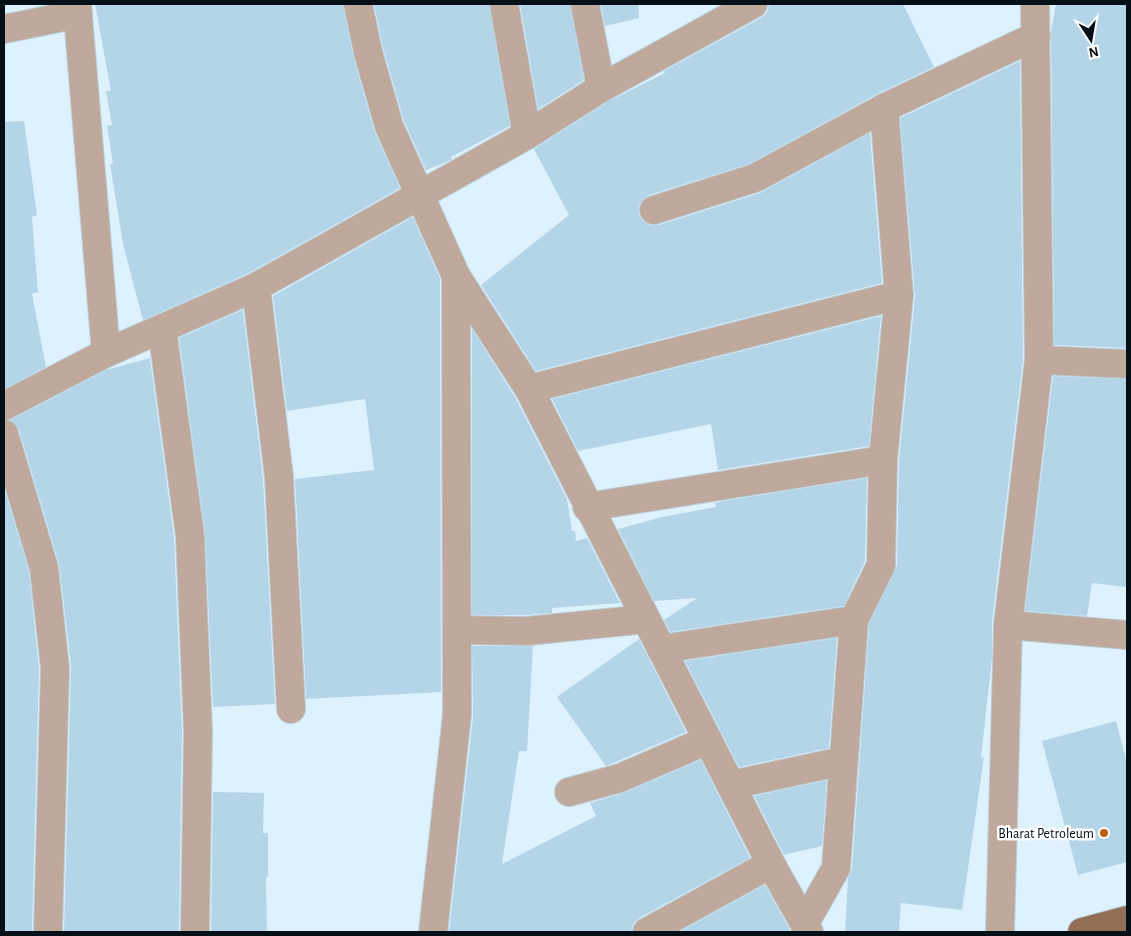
<svg xmlns="http://www.w3.org/2000/svg" width="1131" height="936" font-family="'Alegreya Sans',sans-serif">
<rect width="100%" height="100%" fill="#def2fd"/>
<g fill="#b4d5e7">
<path d="M95,4H343L353,55L374,130L400,188L249,273L143,320L123,244L110,164H113L107,126L112,125L106,91H111Z"/>
<path d="M374,4H489L510,126L451,157L452,159L447,162L426,170L404,121L383,48Z"/>
<path d="M520,4H570L584,80L538,109Z"/>
<path d="M601,4H638L639,18L605,26Z"/>
<path d="M769,4H903L934,67L877,94L749,164L649,195L643,199L639,206V215L643,221L650,225H659L760,193L870,133L882,283L536,371L481,285L569,215L534,149L609,101L665,73L664,71L761,18L767,12Z"/>
<path d="M1056,4H1127V348L1054,345L1051,32Z"/>
<path d="M1020,61L1023,359L992,623V658L981,758L984,757L962,910L901,903L899,932H845L848,878L852,869L869,624L897,565L899,461L915,296L900,118Z"/>
<path d="M24,121L37,215L32,217L38,292L32,294L46,367L4,389V122Z"/>
<path d="M413,217L440,279L441,692L306,699L295,479L374,470L365,399L287,411L273,296Z"/>
<path d="M243,310L263,478L275,704L213,707L205,534L179,338Z"/>
<path d="M881,316L869,446L718,470L711,424L578,451L552,399Z"/>
<path d="M472,329L515,397L567,499L572,531H575L576,541L587,538L620,603L552,608V613L526,615H472Z"/>
<path d="M150,358L174,537L182,731L179,932H64L71,666L59,564L19,430L10,420L106,370Z"/>
<path d="M1053,376L1127,379V587L1092,583L1087,616L1025,611Z"/>
<path d="M867,478L865,561L844,606L670,632L664,620L697,598L654,601L618,529L662,517L716,507L715,503L723,501Z"/>
<path d="M4,488L29,571L39,669L32,932H4Z"/>
<path d="M837,638L829,748L739,767L685,661Z"/>
<path d="M639,639L686,732L606,766L557,697Z"/>
<path d="M472,646H533L527,751H519L502,864L596,816L590,803L626,792L701,760L750,858L639,918L633,924L631,932H449L473,717Z"/>
<path d="M1116,721L1127,763V862L1078,875L1042,741Z"/>
<path d="M827,780L822,846L784,855L754,796Z"/>
<path d="M213,792L264,793L263,833H268V877H266L267,932H211Z"/>
<path d="M765,885L791,932H679Z"/>
</g>
<g fill="none" stroke-linecap="round" stroke-linejoin="round">
<defs>
<g id="minor">
<path d="M77,4L106,353"/>
<path d="M358,4L368,52L389,126L456,276L529,389L771,864L809,932"/>
<path d="M504,4L527,135"/>
<path d="M585,4L601,88"/>
<path d="M4,29L78,14"/>
<path d="M654,210L755,178L884,108L1036,36"/>
<path d="M256,287L279,477L291,709"/>
<path d="M162,329L190,536L198,731L195,932"/>
<path d="M1039,360L1127,364"/>
<path d="M529,389L899,295"/>
<path d="M4,406L106,353L256,287L527,135L601,88L753,4"/>
<path d="M4,434L44,568L55,668L48,932"/>
<path d="M587,507L883,460"/>
<path d="M1008,625L1127,635"/>
<path d="M457,630L527,631L646,619"/>
<path d="M661,649L854,620"/>
<path d="M731,785L843,761"/>
<path d="M569,792L620,778L708,740"/>
<path d="M805,923L836,868L854,620L881,565L883,460L899,295L884,108"/>
<path d="M433,932L457,715L456,276"/>
<path d="M647,932L771,864"/>
<path d="M1000,932L1008,625L1039,360L1035,4"/>
</g>
<path id="major" d="M1082,932L1127,920"/>
</defs>
<use href="#minor" stroke="#bbced8" stroke-width="30"/>
<use href="#major" stroke="#bbced8" stroke-width="30"/>
<use href="#minor" stroke="#bea99c" stroke-width="28"/>
<use href="#major" stroke="#936e57" stroke-width="28"/>
</g>
<circle fill="#bc600c" stroke="#fff" stroke-width="2" cx="1104" cy="833" r="5"/>
<g text-anchor="middle" stroke-width="5" stroke-linejoin="round" paint-order="stroke">
<g font-size="14" fill="#051016" stroke="#fff" text-anchor="end">
<text x="1094" y="838">Bharat Petroleum</text>
</g>
</g>
<rect width="1131" height="936" fill="none" stroke="#051016" stroke-width="10"/>
<g transform="translate(1091 40) rotate(168)" stroke="#ffffff" stroke-width="4" paint-order="stroke">
<path d="M0-4L9 19L0 12L-9 19Z" fill="#051016"/>
<text y="-8" font-size="14" font-weight="bold" text-anchor="middle" fill="#051016">N</text>
</g>
</svg>
